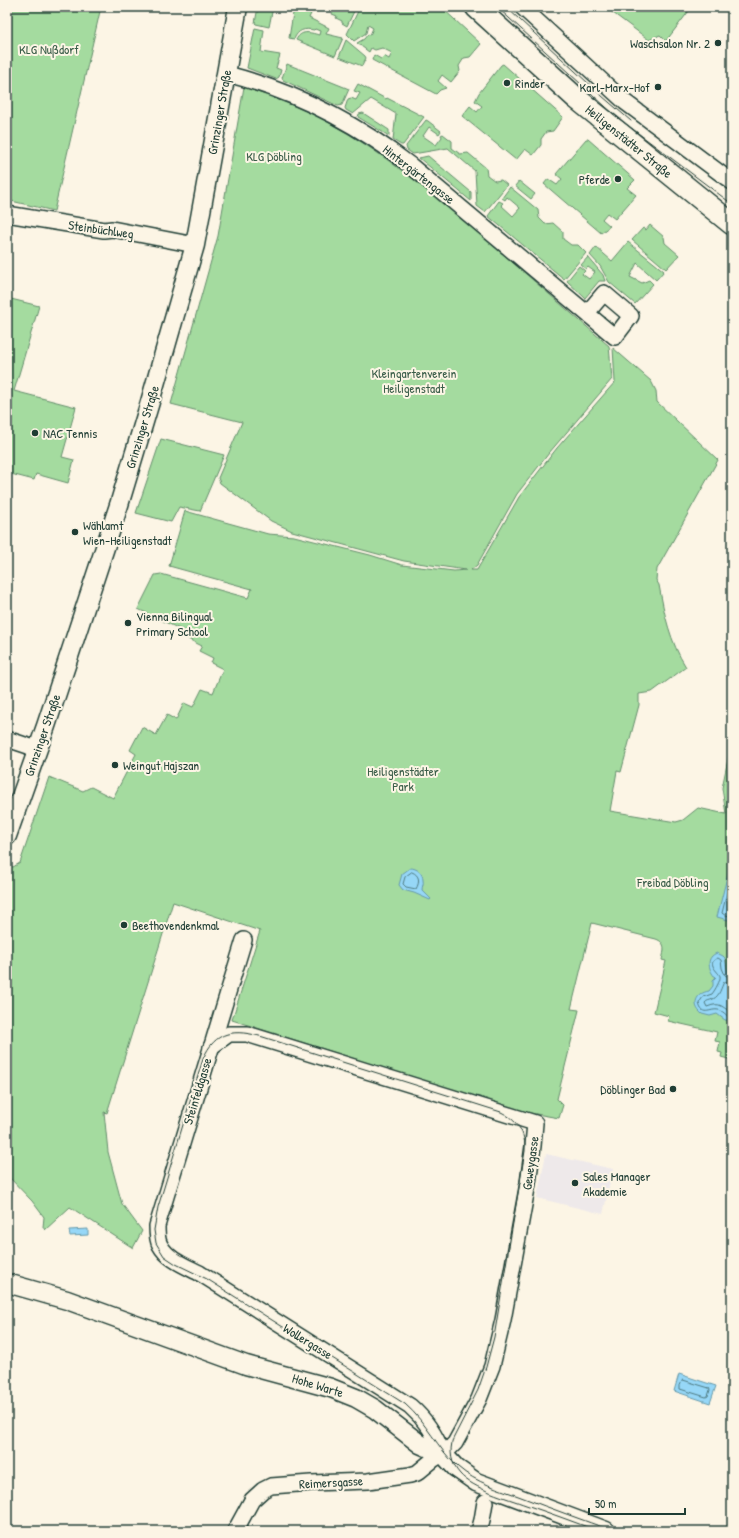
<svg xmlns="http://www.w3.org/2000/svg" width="739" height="1538" font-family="'Patrick Hand',sans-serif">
<rect width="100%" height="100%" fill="#fcf5e5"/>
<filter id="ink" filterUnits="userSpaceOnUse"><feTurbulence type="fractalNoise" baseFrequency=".025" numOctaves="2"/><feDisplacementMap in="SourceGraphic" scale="8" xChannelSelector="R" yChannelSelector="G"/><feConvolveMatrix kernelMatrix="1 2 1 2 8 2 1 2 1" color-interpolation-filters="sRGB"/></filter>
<g filter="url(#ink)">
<path fill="#eee9ea" d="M546,1154L613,1169L603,1214L537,1198Z"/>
<g fill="#a4db9f" stroke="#628c6a">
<path d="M7,7H101L54,211L7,200Z"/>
<path d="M258,7H273L269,27L256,24L255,23Z"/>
<path d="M294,7H314L309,18L329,28L326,34L343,38L335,56L296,40C301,30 309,32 319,35L320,31L315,29L314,30C304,28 298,30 294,39L289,38Z"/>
<path d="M325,7H356L347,26L342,23V21L336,18L337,16L332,14L333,11Z"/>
<path d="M360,7H441L481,44L470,57L464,58L459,66L460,71L451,82L442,75L438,81L446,88L440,90L436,94L372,60L374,55L381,59L384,56L389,59L392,53L382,48L375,50L371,48L369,52L357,43L364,39L368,34L370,35L373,28L368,25L366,33L354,41L347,34Z"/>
<path d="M605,7H692L666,41L660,35L649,40Z"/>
<path d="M255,28L264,30L261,52L280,55L276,68L281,70L279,77L276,79L247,68Z"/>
<path d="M346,40L365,56L366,58L362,66L339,57Z"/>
<path d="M287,64L349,89L342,105L338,106L283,80L282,78Z"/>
<path d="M503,64L563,117L553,131L546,132L541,139V145L533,155L525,149L516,160L462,116L470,106L477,112L482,106L475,101L479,93L501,65Z"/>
<path d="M358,84L386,99L387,98L424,117L403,145H401L393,140L396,114L371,99L353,114L346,110L345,108L348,99L351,98L356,100L360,93L354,91Z"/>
<path d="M244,87C273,98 301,107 328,122C381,151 428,190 474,229C519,268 564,307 609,346L612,379L549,453L517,494L477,565L471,570H477L519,497L557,448L615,382L613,348L651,381L656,391L657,402L718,460L657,569L656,580L659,585C664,613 670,642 686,667L652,692L639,694V705L621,772L617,771L610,811L676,822L683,820L698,808L726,814L722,788L732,740V1060L721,1057L722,1053L718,1052L720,1042L715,1041L717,1032L668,1021L669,1016L654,1012L666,961L662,960C664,951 667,943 656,939L592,923L571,1009L579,1010L557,1099L563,1105L559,1118L519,1111L232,1020L260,931L173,902L107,1113L104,1112L108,1152L122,1204L142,1231L133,1248L70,1207L45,1230L43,1227L44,1217L32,1201L7,1175V876L10,866L13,867L20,863L49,777L83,791L91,787L113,798L136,754L130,750L142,727L156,735L167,715L176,720L184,703L193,707L202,689L213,693L223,669L211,663L213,658L199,651L202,646L188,639L190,634L138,609L155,575L161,574L248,598L252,589L169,566L185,511L268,534L294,536L370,555L402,565L454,571L466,570L404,561L292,531L271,521L220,483L218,478L242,422L171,404L218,236Z"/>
<path d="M363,113L389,130V136L358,117L359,114Z"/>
<path d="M426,120L428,121L441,131L439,134L429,127L423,136L436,145L442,137L441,135L443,134L452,141V148L460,154L468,153L486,168L487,175L495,181L501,180L507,185L485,212L477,206L475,171L448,148L413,154L407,150L406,146Z"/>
<path d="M586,139H588L635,180L627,188L636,195L615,219L607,213L602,219L610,226L601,233L544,184L548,179L557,185L562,179L556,174Z"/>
<path d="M428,156L471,192V201L419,158Z"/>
<path d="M519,181L535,194L531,199L515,186Z"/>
<path d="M510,187L538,210L539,218L545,224L553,223L563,232V239L571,245H578L586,253L564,279L488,216L499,201L503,203L501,205L513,216L520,208L507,197L505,200L502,198Z"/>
<path d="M650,225L664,237L665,243L679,255L666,269L632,240L643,228L646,230Z"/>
<path d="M628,242L664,271L656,280L637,263L630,277L642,283L649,280L653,284L635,304L609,282L600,266L590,255L596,247L612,261Z"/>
<path d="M588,257L603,275L605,281H599L585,298L567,281L579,266L585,271L582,274L589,279L595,272L588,267L586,269L581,265Z"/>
<path d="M7,298L39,306L14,391L76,407L62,457L74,460L68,483L36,474L34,480L7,473Z"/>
<path d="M161,439L224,455L200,511L179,507L171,522L136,513Z"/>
</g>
<g fill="#96d7f7" stroke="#6699a9">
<path d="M410,868C417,868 423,873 423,880C424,884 422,886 422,890L431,899L430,900L414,893L403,890L399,885L402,874Z"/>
<path d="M729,869H732V921L717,917Z"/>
<path d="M717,953L723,956L725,958L728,974L732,970V1021L725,1020L717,1014L710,1016L702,1014C691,1005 696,993 709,991L713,986V980L716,977L715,976H714C708,968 706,957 717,953Z"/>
<path d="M88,1229V1235L70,1236L69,1230Z"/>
<path d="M679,1374L716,1386L710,1403L674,1391Z"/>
</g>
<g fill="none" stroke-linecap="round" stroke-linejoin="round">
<g stroke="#4f7b82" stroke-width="1">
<path d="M412,872C420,875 420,882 416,889L406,887L403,884L405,877Z"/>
<path d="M732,873L722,913L723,914L732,917"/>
<path d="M732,975L729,977L725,975L722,968L721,960L718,958C705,963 719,972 720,976C721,980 715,990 712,994L703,997L699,1003C702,1019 712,1006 721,1011C726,1013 726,1017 732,1017"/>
<path d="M732,981L724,982C721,987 720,996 713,999C709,1001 707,1000 705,1003L707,1007C722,1001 721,1008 732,1012"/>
<path d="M683,1380L709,1388L710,1390L708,1396L706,1397L680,1389V1386Z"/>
</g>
<defs>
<g id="minor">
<path d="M522,7L625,102L732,182"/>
<path d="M227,74C293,91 356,123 410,165L615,337L631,316L604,293L587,313"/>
<path d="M7,214L104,230L112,229L195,245"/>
<path d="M7,739L37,749"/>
<path d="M244,940L157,1226C157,1232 157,1240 160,1245C168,1260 186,1266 201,1274L410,1406C425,1419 436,1436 443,1454"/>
<path d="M211,1047L229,1034H247L535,1123L533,1146L528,1183L503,1320L492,1366L479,1399L455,1443L447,1451L434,1459L417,1473L410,1475L368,1481L311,1483L271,1486L263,1490L252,1500L235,1531"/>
<path d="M479,1531L482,1520L485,1502"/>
</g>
<g id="tertiary">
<path d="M7,836L46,726L119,505L150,402L195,245L238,7"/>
<path d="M7,1283L67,1300L246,1365L331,1388L356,1398L375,1409L420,1444L443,1454L456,1468L476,1482L606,1531"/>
</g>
<path id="secondary" d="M476,7L576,98L732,224"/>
</defs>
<use href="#minor" stroke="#1f3d34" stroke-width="18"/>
<use href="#tertiary" stroke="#1f3d34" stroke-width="21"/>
<use href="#secondary" stroke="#1f3d34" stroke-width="24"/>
<use href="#minor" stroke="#fcf5e5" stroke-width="15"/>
<use href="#tertiary" stroke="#fcf5e5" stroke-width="18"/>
<use href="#secondary" stroke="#fcf5e5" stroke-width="21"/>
<g stroke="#1f3d34" stroke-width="1">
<path d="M497,7L618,118L732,204"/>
<path d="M506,7L602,96L631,121"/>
<path d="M598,1531C574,1522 550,1513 526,1505C507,1498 473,1489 460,1474C451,1464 449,1451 453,1439L478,1390L486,1367L494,1337L525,1151C526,1133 517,1120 501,1112L263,1037C235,1029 215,1030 203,1059L158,1207L154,1230L156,1243L164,1256L176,1264L207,1279L405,1404C427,1423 437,1448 458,1467C476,1483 500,1489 521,1497C552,1509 583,1520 613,1531"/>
</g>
</g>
</g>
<g fill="#1f3d34" stroke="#fcf5e5" stroke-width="1.5">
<circle cx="718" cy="43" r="4"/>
<circle cx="507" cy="83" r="4"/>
<circle cx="658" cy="87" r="4"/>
<circle cx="618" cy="179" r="4"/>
<circle cx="35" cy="433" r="4"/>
<circle cx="75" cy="532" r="4"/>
<circle cx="128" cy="623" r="4"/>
<circle cx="115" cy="765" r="4"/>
<circle cx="124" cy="925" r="4"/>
<circle cx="673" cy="1089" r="4"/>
<circle cx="575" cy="1183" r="4"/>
</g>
<g text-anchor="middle" stroke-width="4" stroke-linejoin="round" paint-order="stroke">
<g font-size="13" fill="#1f3d34" stroke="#fcf5e5" text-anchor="start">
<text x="710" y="48" text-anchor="end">Waschsalon Nr. 2</text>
<text x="515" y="88">Rinder</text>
<text x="650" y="92" text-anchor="end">Karl-Marx-Hof</text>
<text x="610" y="184" text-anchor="end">Pferde</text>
<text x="43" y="438">NAC Tennis</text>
<text x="83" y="530">Wählamt<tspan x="83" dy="15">Wien-Heiligenstadt</tspan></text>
<text x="136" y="621">Vienna Bilingual<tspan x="136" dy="15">Primary School</tspan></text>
<text x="123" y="770">Weingut Hajszan</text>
<text x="132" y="930">Beethovendenkmal</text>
<text x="665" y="1094" text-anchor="end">Döblinger Bad</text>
<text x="583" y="1181">Sales Manager<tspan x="583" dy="15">Akademie</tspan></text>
</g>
<g font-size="13" fill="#3a5d49" stroke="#fcf5e5">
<text x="49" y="54">KLG Nußdorf</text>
<text x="274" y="161">KLG Döbling</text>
<text x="414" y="378">Kleingartenverein<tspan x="414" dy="15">Heiligenstadt</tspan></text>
<text x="403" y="776">Heiligenstädter<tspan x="403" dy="15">Park</tspan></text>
<text x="673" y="887">Freibad Döbling</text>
</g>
<g font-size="13" fill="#1f3d34" stroke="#fcf5e5">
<text transform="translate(219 112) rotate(-80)" y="5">Grinzinger Straße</text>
<text transform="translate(629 141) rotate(39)" y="5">Heiligenstädter Straße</text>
<text transform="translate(419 174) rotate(38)" y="5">Hintergärtengasse</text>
<text transform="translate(101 229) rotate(8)" y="5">Steinbüchlweg</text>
<text transform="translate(142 427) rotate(-73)" y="5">Grinzinger Straße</text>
<text transform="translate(42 735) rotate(-71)" y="5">Grinzinger Straße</text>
<text transform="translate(197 1091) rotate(-73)" y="5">Steinfeldgasse</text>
<text transform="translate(530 1163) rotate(-82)" y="5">Geweygasse</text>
<text transform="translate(308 1341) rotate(32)" y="5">Wollergasse</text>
<text transform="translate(318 1385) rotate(17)" y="5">Hohe Warte</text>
<text transform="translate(331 1482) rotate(-3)" y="5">Reimersgasse</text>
</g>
</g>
<rect width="739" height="1538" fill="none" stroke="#fcf5e5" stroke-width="24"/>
<rect x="12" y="12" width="715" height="1514" fill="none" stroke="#1f3d34" stroke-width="1.5" filter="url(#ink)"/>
<path d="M589 1508v6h96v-6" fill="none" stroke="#1f3d34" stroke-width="2"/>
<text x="595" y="1508" font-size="12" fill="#1f3d34" stroke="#fcf5e5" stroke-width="3" paint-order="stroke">50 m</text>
</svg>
